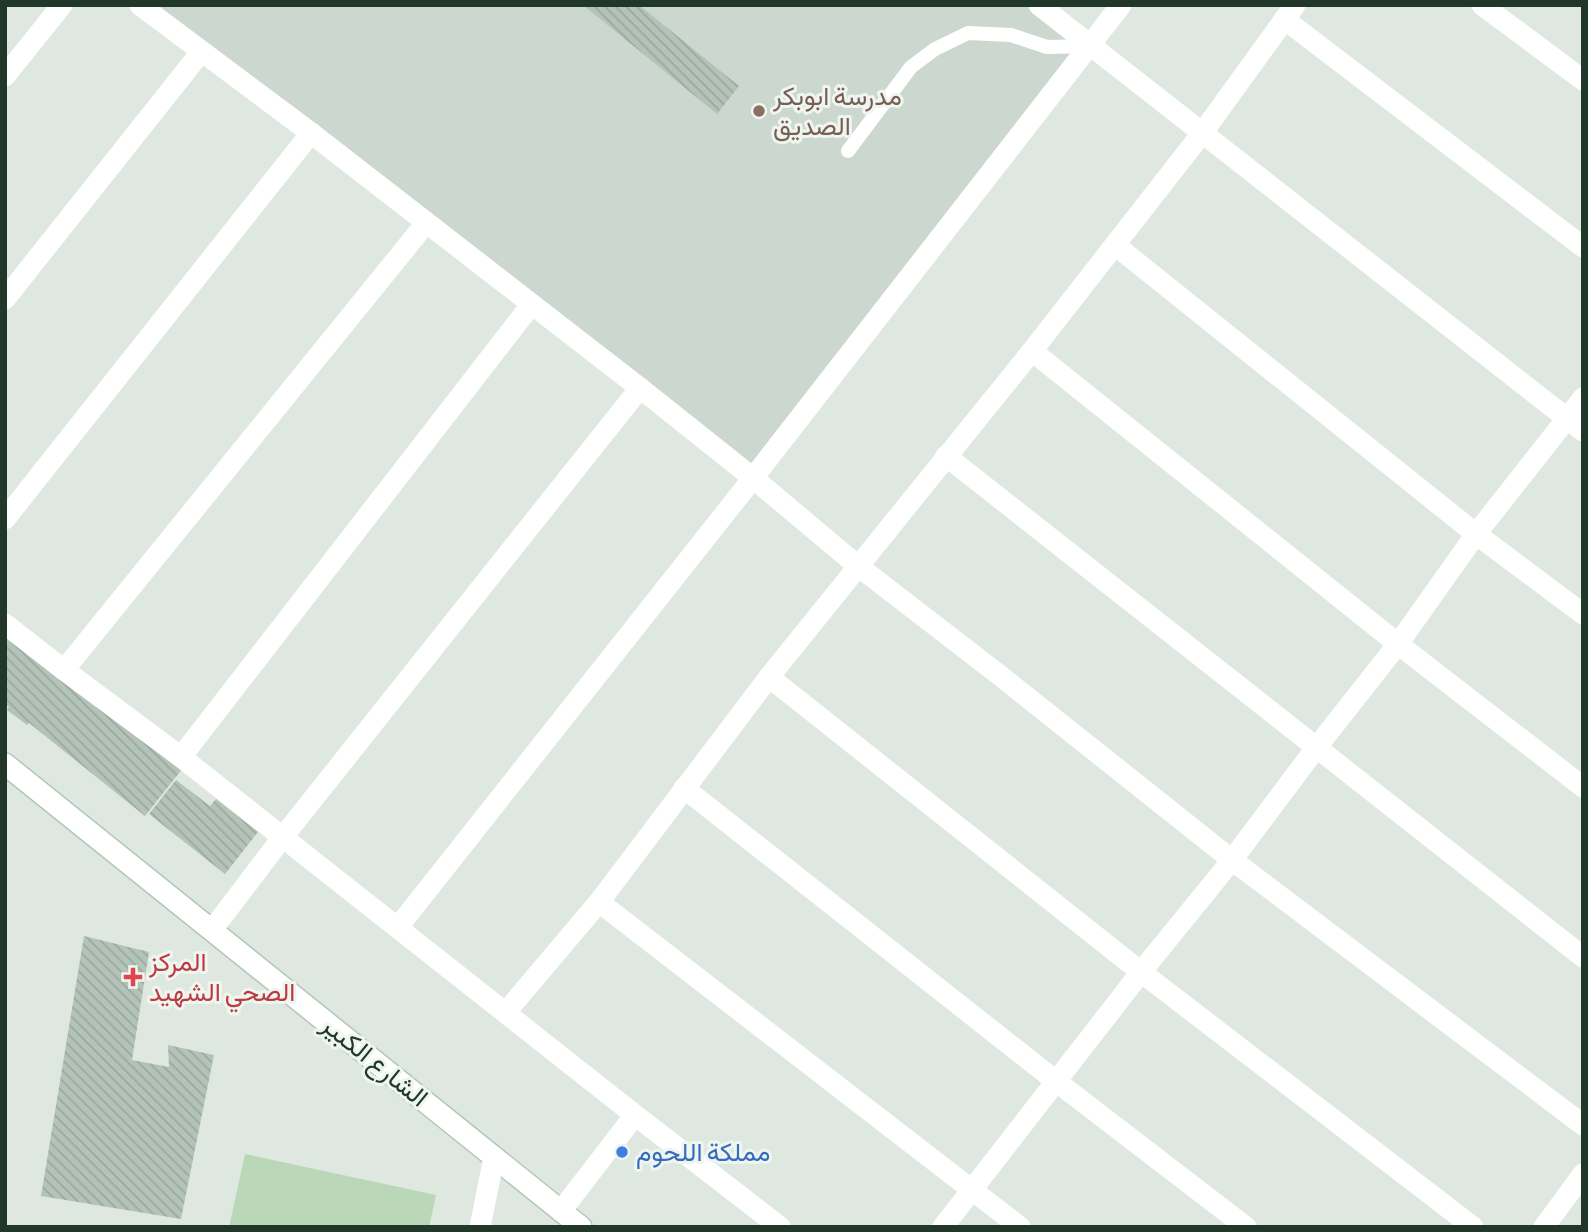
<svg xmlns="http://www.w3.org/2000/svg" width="1588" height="1232" font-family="'Sofia Sans Condensed',Vazirmatn,sans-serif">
<defs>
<pattern id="building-back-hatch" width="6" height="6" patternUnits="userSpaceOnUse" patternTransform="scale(1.75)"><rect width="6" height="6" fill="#b4c3b8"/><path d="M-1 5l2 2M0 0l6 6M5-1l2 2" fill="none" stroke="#9aa89e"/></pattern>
</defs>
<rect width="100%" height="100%" fill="#dee8e0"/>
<path fill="#ccd8cf" d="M144,5H1038L1090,46L754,477Z"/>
<path fill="#bad8b8" d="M245,1154L436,1195L429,1227H229Z"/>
<g fill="url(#building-back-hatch)">
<path d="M583,5H639L739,86L717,114Z"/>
<path d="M5,627L183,768L145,816L29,723L27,725L7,710L9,707L5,704Z"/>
<path d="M176,780L210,806L216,799L258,832L225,874L149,814Z"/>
<path d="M84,936L149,952L132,1060L169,1067L168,1045L214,1055L181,1219L41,1196Z"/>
</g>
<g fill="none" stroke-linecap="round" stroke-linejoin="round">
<defs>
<path id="secondary" d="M5,764L581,1227"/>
</defs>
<use href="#secondary" stroke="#b2c7b8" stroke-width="24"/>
<path stroke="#fff" stroke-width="14" d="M848,151L911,67L935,49L968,33L1011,35L1047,47L1091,46"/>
<g stroke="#fff" stroke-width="21">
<path d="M140,5L311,133L640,388L753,478L858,566L998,674L1232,860L1583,1125"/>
<path d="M1039,5L1583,431"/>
<path d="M1482,5L1583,80"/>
<path d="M1284,19L1583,247"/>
<path d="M5,76L62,5"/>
<path d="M1115,245L1476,534L1583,614"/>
<path d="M5,299L201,52"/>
<path d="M1032,351L1398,644L1583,787"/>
<path d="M946,456L1583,957"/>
<path d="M5,519L311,133"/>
<path d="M5,624L64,670L181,757L635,1115L780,1227"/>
<path d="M64,670L426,223"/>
<path d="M769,677L1141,972L1473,1227"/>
<path d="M181,757L531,305"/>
<path d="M684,788L1057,1082L1246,1227"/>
<path d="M599,902L1020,1227"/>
<path d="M398,927L753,478L1121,5"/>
<path d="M212,930L282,838L640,388"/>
<path d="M506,1012L599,902L769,677L1032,351L1203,132L1295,5"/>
<path d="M561,1211L635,1115"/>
<path d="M480,1227L494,1157"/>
<path d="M943,1227L1141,972L1232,860L1316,748L1398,644L1476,534L1583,398"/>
<path d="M1544,1227L1583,1174"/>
</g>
<use href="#secondary" stroke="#fff" stroke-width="21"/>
</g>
<circle fill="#8d6e63" stroke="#eef6ef" stroke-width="2.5" cx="759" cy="111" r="7"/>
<path fill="#e0444e" stroke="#eef6ef" stroke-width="2.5" d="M129.5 966.5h7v7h7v7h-7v7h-7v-7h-7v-7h7z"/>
<circle fill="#3f7fe0" stroke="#eef6ef" stroke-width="2.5" cx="622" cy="1152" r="7"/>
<g text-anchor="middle" stroke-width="6" stroke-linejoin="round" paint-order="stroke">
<g font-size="26" fill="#785e54" stroke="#eef6ef" text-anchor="start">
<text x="773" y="105">مدرسة ابوبكر<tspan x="773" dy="30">الصديق</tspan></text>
</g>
<g font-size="26" fill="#be3a42" stroke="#eef6ef" text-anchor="start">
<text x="149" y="971">المركز<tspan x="149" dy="30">الصحي الشهيد</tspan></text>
</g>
<g font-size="26" fill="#213729" stroke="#eef6ef">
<text transform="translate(375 1061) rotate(39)" y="9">الشارع الكبير</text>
</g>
<g font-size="26" fill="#366cbe" stroke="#eef6ef" text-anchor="start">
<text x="636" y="1161">مملكة اللحوم</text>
</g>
</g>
<rect width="1588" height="1232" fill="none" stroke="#213729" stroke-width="14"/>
</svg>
